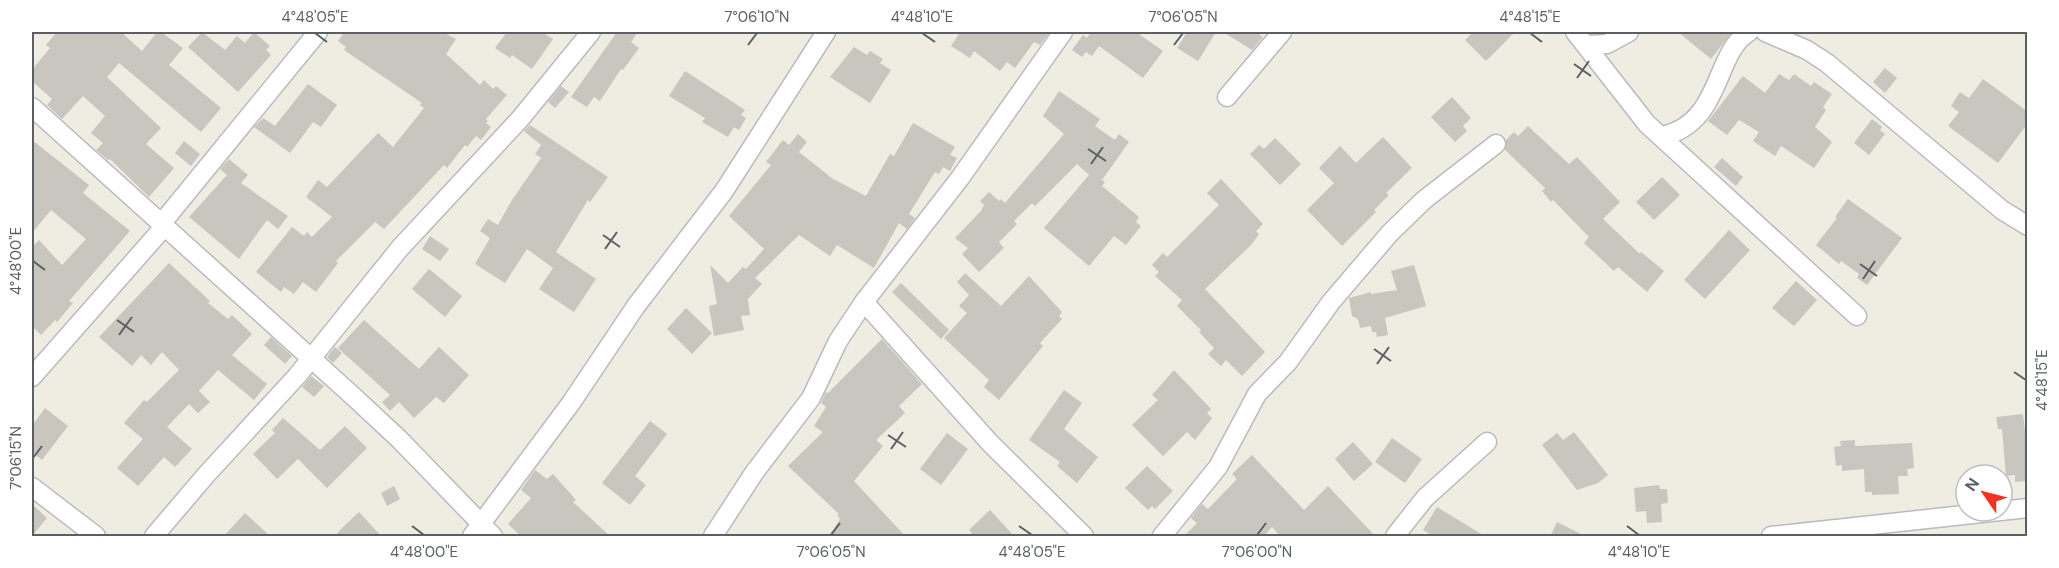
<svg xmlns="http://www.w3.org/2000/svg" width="2059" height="568" font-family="'DM Sans',sans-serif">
<rect width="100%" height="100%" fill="#efece2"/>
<g fill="#c9c6bf">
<path d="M57,32H121L142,51L157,32H161L183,48L169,65L221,108L201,132L119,63L107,77L161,128L146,144L174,168L149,197L110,159L108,160L96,150L103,143L91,133L105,116L83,96L62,119L47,105L52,99L32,81V70L50,48L46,45Z"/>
<path d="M202,32L225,50L237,36L245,43L254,32L270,46L266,50L271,55L238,92L188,47Z"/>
<path d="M344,32H443L456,39L446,54L480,85L484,80L493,89L496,86L507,95L486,119L488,121L486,123L491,127L481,140L476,136L467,147L465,145L447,168L444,165L384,229L375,222L336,261L338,263L316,292L303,282L294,294L284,287L281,292L256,272L292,227L304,236L307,232L312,237L332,217L306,197L318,180L327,187L378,133L393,147L424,108L420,105L422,103L344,50L346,47L338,41Z"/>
<path d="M507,32H542L553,39L532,69L512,55L510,58L495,48Z"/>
<path d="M617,32H638L631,42L639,48L623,70L621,69L600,101L594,97L587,107L571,97Z"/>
<path d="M960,32H1050L1040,45L1034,42L1015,68L1007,62L1000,71L974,51L970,58L951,46Z"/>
<path d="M1091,32H1136L1163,51L1143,78L1099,46L1092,56L1086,52L1082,57L1072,50L1083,35L1087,38Z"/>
<path d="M1187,32H1216L1198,61L1177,48Z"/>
<path d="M1223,32H1256L1263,37L1252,50Z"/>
<path d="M1473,32H1515L1486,61L1465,40Z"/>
<path d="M1678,32H1732L1711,59Z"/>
<path d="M854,47L867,55L870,51L883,59L880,63L891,70L870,103L830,77Z"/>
<path d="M1885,68L1897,78L1885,93L1873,82Z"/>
<path d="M685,71L745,110L741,115L746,118L739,130L734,127L728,137L702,122L705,118L669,96Z"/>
<path d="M1779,74L1789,80L1794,74L1811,86L1814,82L1832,94L1823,107L1826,110L1815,127L1832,142L1814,168L1781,146L1775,156L1753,141L1759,132L1739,120L1727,135L1708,121L1743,76L1765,93Z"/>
<path d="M1983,79L2028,112V123L1998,163L1948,126L1959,112L1951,106L1960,92L1969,98Z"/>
<path d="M308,84L337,105L321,127L313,122L290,153L254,127L263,118L275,126Z"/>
<path d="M561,86L569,92L555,108L548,102Z"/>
<path d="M1059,91L1100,119L1095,126L1115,140L1119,134L1129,142L1102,180L1105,182L1102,186L1139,217L1136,222L1141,226L1126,245L1114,236L1089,266L1044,228L1089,175L1077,164L1035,206L1032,203L1014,221L1017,224L999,242L1004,248L979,272L962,254L968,248L955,238L981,211L984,205L980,201L989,192L999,201L1001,199L1005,203L1064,134L1043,116Z"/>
<path d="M1452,97L1471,118L1463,126L1467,131L1455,142L1431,117Z"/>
<path d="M1872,119L1882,127L1880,130L1885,134L1869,155L1854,143Z"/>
<path d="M913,123L955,147L950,155L957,158L950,171L943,167L939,174L935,172L909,214L915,218L907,229L899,223L874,268L837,245L830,256L799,235L755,278L762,284L748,299L750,315L741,316L744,330L714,336L709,306L717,304L710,265L728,283L743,267L746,269L764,249L729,216L771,165L766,162L783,140L789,145L798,134L807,142L799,152L833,179L866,196L890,154L894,156Z"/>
<path d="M530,125L608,177L590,202L588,200L556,252L596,279L574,312L539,289L553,268L527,249L505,283L475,264L490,238L480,231L488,219L498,225L512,200L541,158L535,154L541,145L524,131Z"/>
<path d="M1528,126L1569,164L1577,157L1620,202L1603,219L1640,254L1641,252L1664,271L1647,292L1618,267L1614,271L1584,243L1589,237L1553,200L1551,202L1542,191L1545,188L1505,150L1506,140L1514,132L1518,136Z"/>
<path d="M1383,137L1412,168L1386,193L1389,195L1374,210L1376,212L1342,246L1307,210L1334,183L1319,168L1340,146L1356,163Z"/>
<path d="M1275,138L1301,164L1280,185L1250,154L1259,145L1264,149Z"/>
<path d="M32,140L89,185L83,193L130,231L69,301L73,303L57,322L55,320L41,335L32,326V247L39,240L62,265L86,239L51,210L32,233Z"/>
<path d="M184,141L200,154L191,166L175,153Z"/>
<path d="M1722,158L1743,177L1736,186L1714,167Z"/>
<path d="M229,159L248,175L241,183L288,216L278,229L267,220L239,259L189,217L227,175L220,169Z"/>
<path d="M1662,177L1680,195L1654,220L1636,202Z"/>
<path d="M1221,179L1263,224L1256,231L1259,234L1252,244L1205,289L1265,352L1242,376L1226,360L1221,366L1208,354L1214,348L1199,332L1201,330L1177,306L1182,300L1155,276L1159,272L1152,265L1163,253L1167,257L1219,205L1207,193Z"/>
<path d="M1848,199L1902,238L1867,285L1857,278L1859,274L1841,261L1839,264L1816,245L1837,218L1835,217Z"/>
<path d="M1729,230L1750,250L1705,299L1684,280Z"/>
<path d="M430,236L449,249L440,261L422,249Z"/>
<path d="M169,263L210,301L208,303L228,319L232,315L252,334L232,355L267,384L254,400L218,370L199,391L210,402L198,413L189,404L167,427L192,449L175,467L164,457L138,486L117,468L143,439L124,423L144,400L147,402L179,370L162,352L151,365L141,355L132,366L99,337Z"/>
<path d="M1414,265L1426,306L1385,318L1388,335L1377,337L1376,332H1372L1371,326L1360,328L1358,319L1352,316L1349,298L1371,292V294L1397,290L1391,271Z"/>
<path d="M429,269L462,296L445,317L412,289Z"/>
<path d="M965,273L1001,306L1029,276L1062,312L1059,316L1062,319L1040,343L1043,346L999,400L984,387L989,380L944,338L967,313L959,306L969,295L957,282Z"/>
<path d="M1796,281L1817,300L1794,326L1772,308Z"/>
<path d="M901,283L949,330L941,339L892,292Z"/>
<path d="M686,308L712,333L692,354L667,329Z"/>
<path d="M364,320L419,369L439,347L469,375L444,403L436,397L414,418L399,402L390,411L382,402L390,395L338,348Z"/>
<path d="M271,337L292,356L285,364L264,345Z"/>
<path d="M882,339L922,384L899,406L905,413L876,440L883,446L854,481L906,537H828L840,519L837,515L839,514L788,466L823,432L814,426L826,407L821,403L826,392L828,393Z"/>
<path d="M335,347L342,353L333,363L327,357Z"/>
<path d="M1174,370L1211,409L1207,413L1212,418L1195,440L1187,432L1163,456L1132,425L1158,400L1152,395Z"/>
<path d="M311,376L324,386L314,397L302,387Z"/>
<path d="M1064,390L1082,403L1064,429L1098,457L1077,483L1057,466L1060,462L1029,440Z"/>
<path d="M45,408L68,426L42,460L32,452V426Z"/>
<path d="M2023,414L2025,431L2028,430L2027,481L2015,482V475L2006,476L2002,429H1998L1996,417Z"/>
<path d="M283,418L320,450L345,426L367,448L327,488L298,459L277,479L253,454L275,433L272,430Z"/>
<path d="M650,421L667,434L635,476L646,485L630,505L602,483Z"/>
<path d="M1574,432L1608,475L1598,483L1577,490L1542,445L1557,433L1563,440Z"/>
<path d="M947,433L968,449L941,485L920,469Z"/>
<path d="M1392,438L1422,459L1405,483L1375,462Z"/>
<path d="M1855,440V446L1912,443L1914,468L1907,469L1908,476H1898L1899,494L1872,495V492H1865L1864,469L1842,471V465L1836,466L1834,447L1841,446L1840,441Z"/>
<path d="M1353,442L1373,464L1354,481L1335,459Z"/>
<path d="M1252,455L1304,510L1328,486L1376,537H1281L1272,527L1263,537H1183L1197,523L1191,518L1202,504L1208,509L1237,479L1232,474Z"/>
<path d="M1147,466L1173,491L1155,509L1152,506L1148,510L1125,488Z"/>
<path d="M535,470L547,479L553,474L576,500L573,502L611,537H522L508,524L531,498L521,490Z"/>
<path d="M1659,485L1660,489H1667L1668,503L1661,504L1662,522L1647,523L1646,511L1636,512L1634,488Z"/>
<path d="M394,486L400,499L387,506L381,493Z"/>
<path d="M32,504L47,518L32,536Z"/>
<path d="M1437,507L1486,537H1435L1423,530Z"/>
<path d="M990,510L1015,537H975L969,530Z"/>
<path d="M359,512L382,537H334L342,528Z"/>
<path d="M245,513L271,537H223Z"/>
<path d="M1557,522L1587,537H1550Z"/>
</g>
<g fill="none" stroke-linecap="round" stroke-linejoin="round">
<defs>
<g id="minor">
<path d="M1575,32L1647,124L1857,316"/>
<path d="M1765,32L1807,50L1827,63L2002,210L2028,226"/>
<path d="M1586,45L1607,44L1629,32"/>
<path d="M1227,97L1282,32"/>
<path d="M32,107L354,397L399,439L493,536"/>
<path d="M1662,136C1722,124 1714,52 1749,32"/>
<path d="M161,224L318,32"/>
<path d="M864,302L990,443L1084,536"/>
<path d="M32,377L164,227"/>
<path d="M32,487L96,536"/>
<path d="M154,536L206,475L297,376L400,248L520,119L591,32"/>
<path d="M472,536L571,403L636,306L724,191L826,32"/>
<path d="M713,536L754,473L811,398L838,341L864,302L960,178L1063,32"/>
<path d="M1162,536L1218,467L1257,394L1288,362L1331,302L1390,233L1424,200L1496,144"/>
<path d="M1395,536L1425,498L1487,442"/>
<path d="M1771,536L2028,508"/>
</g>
</defs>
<use href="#minor" stroke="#b7bbc0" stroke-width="21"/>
<use href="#minor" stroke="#fff" stroke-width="18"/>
</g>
<path fill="none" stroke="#5a5f64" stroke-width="2" d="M315,33L327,42M922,33L935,42M1530,33L1542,42M748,45L757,33M1174,45L1183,33M1574,64L1591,76M1577,78L1589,61M1088,149L1106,161M1091,164L1103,147M603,235L620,247M605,249L617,232M33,261L45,270M1860,264L1877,276M1863,279L1875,261M117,320L134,332M119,335L132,317M1374,349L1391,361M1377,364L1389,347M2014,372L2026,380M888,435L906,447M891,449L903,432M33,458L42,446M412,526L424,535M1019,526L1032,535M1627,526L1639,535M831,535L840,523M1257,535L1266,523"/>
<rect width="2059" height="568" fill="none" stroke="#ffffff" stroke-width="66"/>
<g transform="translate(1984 493) rotate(305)"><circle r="28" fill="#ffffff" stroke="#bdbfc1" stroke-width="1.5"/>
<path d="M0-4.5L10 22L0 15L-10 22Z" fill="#f53121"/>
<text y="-9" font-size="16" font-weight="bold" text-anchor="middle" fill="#5a5f64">N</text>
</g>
<rect x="33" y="33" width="1993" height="502" fill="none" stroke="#5a5f64" stroke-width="2"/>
<g font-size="15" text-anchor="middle" fill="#5a5f64">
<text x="315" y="22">4°48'05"E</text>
<text x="757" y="22">7°06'10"N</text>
<text x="922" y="22">4°48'10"E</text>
<text x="1183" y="22">7°06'05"N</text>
<text x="1530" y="22">4°48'15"E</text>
<text transform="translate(16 261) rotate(-90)" y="5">4°48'00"E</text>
<text transform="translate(2042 380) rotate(-90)" y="5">4°48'15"E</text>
<text transform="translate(16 458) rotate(-90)" y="5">7°06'15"N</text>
<text x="424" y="557">4°48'00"E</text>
<text x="831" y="557">7°06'05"N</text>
<text x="1032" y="557">4°48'05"E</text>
<text x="1257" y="557">7°06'00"N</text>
<text x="1639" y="557">4°48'10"E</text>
</g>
</svg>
